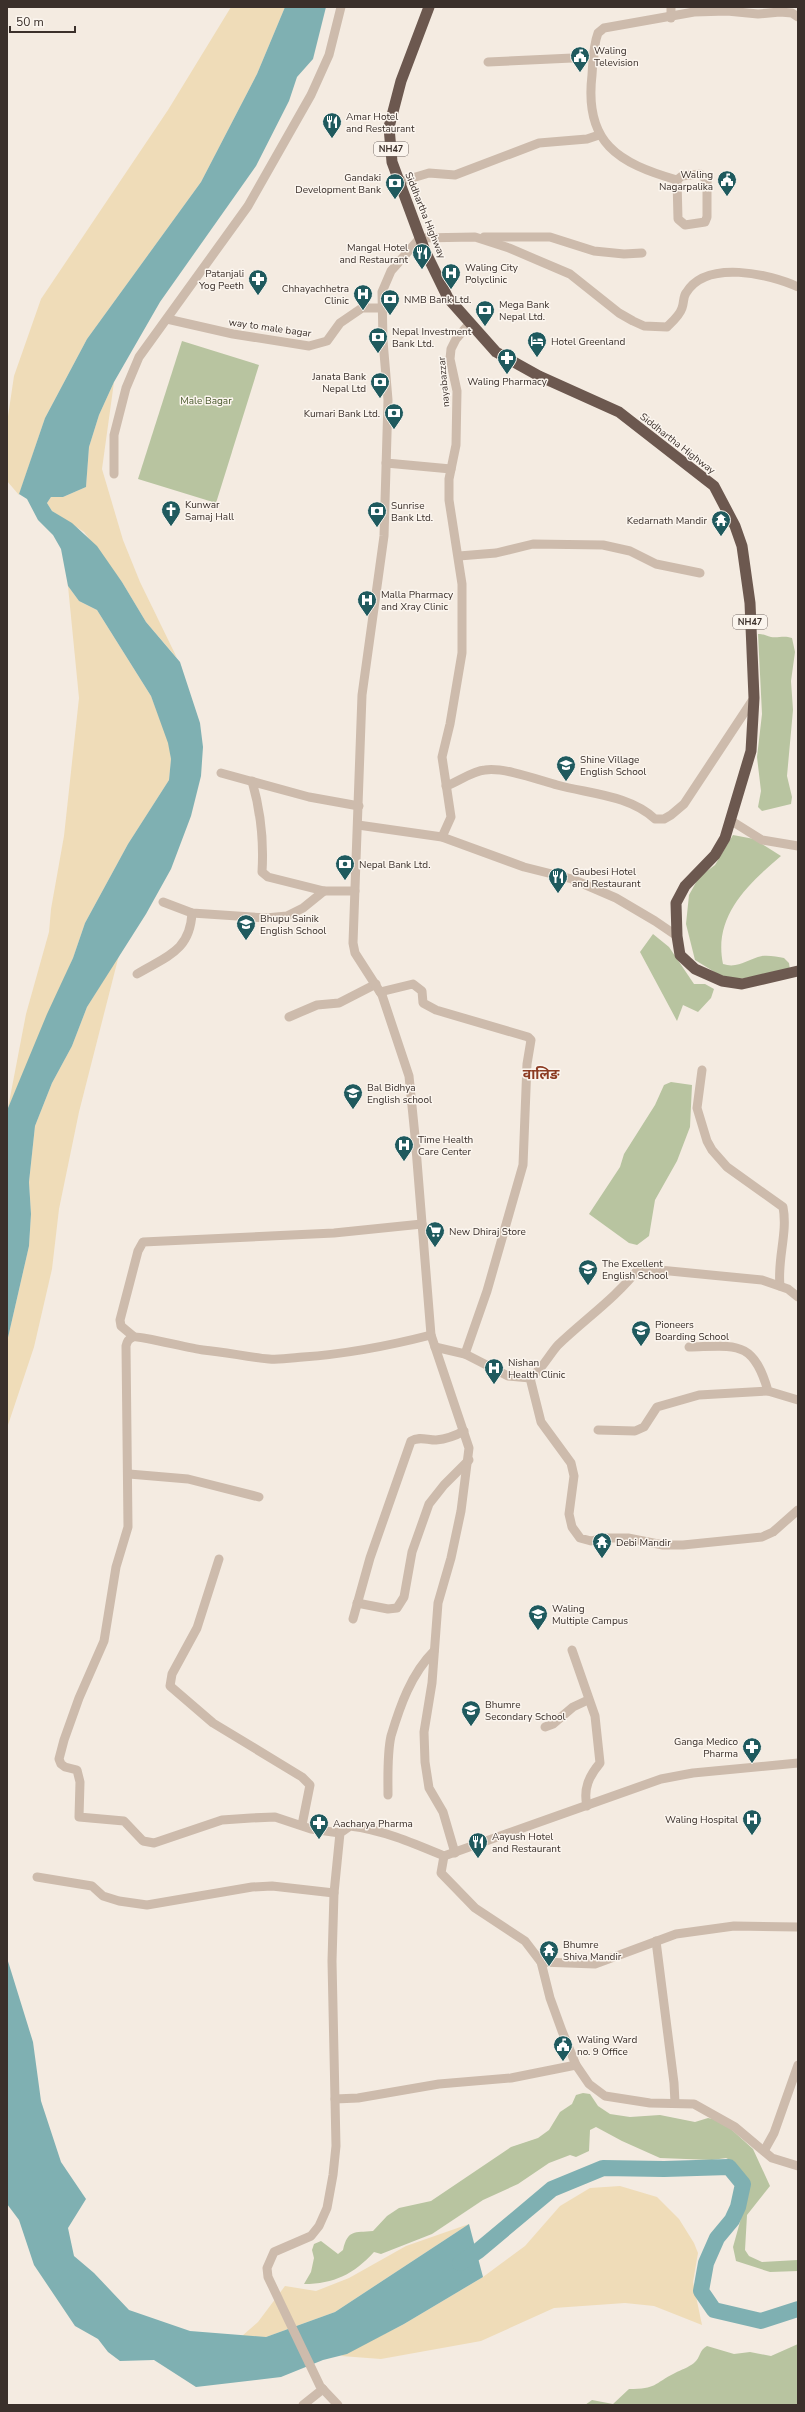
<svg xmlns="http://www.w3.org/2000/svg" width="805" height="2412" font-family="'Nunito Sans','Noto Sans Devanagari',sans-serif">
<rect width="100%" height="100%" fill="#f4ebe1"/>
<g fill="#b8c4a0">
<path d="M182,341L259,365L216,503L138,479Z"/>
<path d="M758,634C764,634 766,636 771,637C779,638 784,635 792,638L795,652L791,681L793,710L787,776L792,797L791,804L762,811L758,807L761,791L757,757L762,714Z"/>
<path d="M733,835L754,839L781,856C748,884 713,916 723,964C738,969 748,959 762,956C769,955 778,957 784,958L789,963L790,970L734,980L726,979L695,960L686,924L689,895L699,877L715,865Z"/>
<path d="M653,934L669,947L694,984H705L714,989L711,998L698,1012L683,1005L677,1021L640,952Z"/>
<path d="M671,1082L692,1085L690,1127L677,1161L655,1200L649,1236L637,1245L629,1243L589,1214L620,1167L624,1154L655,1105L664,1085Z"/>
<path d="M583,2093L590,2094L598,2106L610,2114L630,2117L660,2115L695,2122L708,2118L722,2121L753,2149L770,2186L747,2215L745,2250L749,2256L762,2262L798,2260V2271L770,2272L736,2261L733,2247L748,2193L744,2179L732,2161L726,2158L712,2160L660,2158L622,2141L596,2127L590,2130L589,2151L576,2157L570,2155L549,2163L518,2184L483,2200L432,2234L381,2254L374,2252C354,2274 334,2284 304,2284L311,2272L314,2258L312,2250L314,2244L321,2241L338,2254L343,2250C348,2229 354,2233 373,2231L387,2216L399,2208L431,2201L511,2147L538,2138L549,2130L560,2112L572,2104L576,2095Z"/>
<path d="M798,2344L797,2405H585L592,2400L613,2404L629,2389C657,2389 653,2384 675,2373C681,2370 689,2367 694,2363C701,2357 699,2350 707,2346L734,2354L750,2352L771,2356Z"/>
</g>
<g fill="#efdcb8">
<path d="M231,7H285L257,74L201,182L87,339L45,418L19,495L7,481V423L14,376L41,299L168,110Z"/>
<path d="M114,382L102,469L123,540L140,582L177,658L146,622L122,582L84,532L52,511L47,503L51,497H63L86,487L89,447L99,415Z"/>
<path d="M68,586L79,601L97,610L151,696L169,743L171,759L169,780L128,844L85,923L73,958L8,1108L26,1014L49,932L51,909L64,836L79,698Z"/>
<path d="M119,955L79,1112L59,1209L52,1269L34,1347L7,1428V1342L29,1246L31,1214L29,1182L35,1126L52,1083L72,1046L87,1007Z"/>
<path d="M620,2186L657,2197L679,2219L694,2243L698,2253L693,2282L702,2325L654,2306L625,2303L554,2308L481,2341L381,2359L341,2356L404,2324L483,2277L525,2246L560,2206L590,2188Z"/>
<path d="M469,2224L335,2312L266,2337L242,2336L258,2322L285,2286L316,2291L349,2278L406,2246Z"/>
</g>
<g fill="#7fb0b2">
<path d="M285,7H326L313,59L297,77L289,101L256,166L160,302L114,382L99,415L89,447L86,487L63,497H51L47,503L52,511L72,523L97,546L122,582L146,622L180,662L200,723L203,747L201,776L191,816L171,869L146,914L87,1007L72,1046L52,1083L35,1126L29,1182L31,1214L29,1246L7,1342L8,1108L47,1014L73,958L85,923L128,844L169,780L171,759L168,743L151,696L97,610L79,601L68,586L61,549L53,535L38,520L27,499L19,494L45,418L87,339L201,182L257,74Z"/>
<path d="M7,1958L33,2042L41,2101L61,2162L86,2199L68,2228L74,2256L94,2273L129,2310L190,2331L266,2337L335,2312L469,2224L483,2277L404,2324L347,2354L323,2360L281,2377L196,2387L154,2360L120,2361L108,2352L98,2339L75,2326L34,2265L19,2220L7,2204Z"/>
</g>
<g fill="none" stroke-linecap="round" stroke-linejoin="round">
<path stroke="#7fb0b2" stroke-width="16" d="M460,2263L478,2251L552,2189L603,2168L664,2169L729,2167L743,2184L738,2207L732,2220L717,2238L706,2263L701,2291L714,2310L761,2321L798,2309"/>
<g stroke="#cdbbac" stroke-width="9">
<path d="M671,7V18"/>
<path d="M488,62L594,57"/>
<path d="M700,174L707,180V217L705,222L685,225L678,219L677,180L682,176Z"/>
<path d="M677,180C618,163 584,143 592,75C593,61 593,46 598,33L604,28L694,12L727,11L758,14L780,12L792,13L798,17"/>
<path d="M399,182L429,173L455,175L539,143L587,139L599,135"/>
<path d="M484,237H550L594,251L624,254L642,253"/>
<path d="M167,319L233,334L309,346L327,341L340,323L362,308H381"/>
<path d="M386,463L451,469"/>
<path d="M114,474V435L126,388L139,357L248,206L311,95L329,55L341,7"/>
<path d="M459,556L496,553L533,544L603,545L630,551L656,564L700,573"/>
<path d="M221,773L309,797L359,806"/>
<path d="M252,781C261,812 264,840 262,872L268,877L324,891H355"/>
<path d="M446,786C458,782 472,771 485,770C504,767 539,780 557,785C590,794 629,795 655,819H664L671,815L684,804L754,698"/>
<path d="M730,820L762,840L798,846"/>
<path d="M358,825L442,837L524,867L572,879L616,898L655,921L677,936"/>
<path d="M442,837L451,817L442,757L450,724L462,653V584L449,500V479L456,445L457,391L450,359L451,349L456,339L470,323"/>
<path d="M163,902L192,913L266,918L287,916L303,908L324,891"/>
<path d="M137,974C167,956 190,951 192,913"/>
<path d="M380,992L413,984L422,991L423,1003L436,1010L528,1037L531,1040L527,1064L523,1165L487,1291L465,1354"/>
<path d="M289,1017L317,1005L339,1003L376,984"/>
<path d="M702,1070L697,1108L707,1141L712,1150L727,1167L783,1207C788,1233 777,1259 780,1286"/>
<path d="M133,1336L121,1326L120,1320L138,1251L143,1242L334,1233L422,1224"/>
<path d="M435,1347L465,1354L508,1376L530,1378L541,1422L571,1463L574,1476L569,1514L572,1527L580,1538L591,1541L603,1538H628L663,1545H683L762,1537L773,1532L798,1510"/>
<path d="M689,1347C736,1346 753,1339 768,1391L798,1400"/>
<path d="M530,1378C543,1369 548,1356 558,1345C585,1319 616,1298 639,1268L762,1280L788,1289L798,1297"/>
<path d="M598,1430L635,1431L644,1427L657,1407L699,1395L768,1391"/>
<path d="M129,1474L188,1479L259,1497"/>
<path d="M219,1559L197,1628L172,1674L170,1686L213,1723L302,1777L310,1785L302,1825"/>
<path d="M357,1603L388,1609L397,1608L404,1597L412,1552L429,1504L444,1485L469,1460"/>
<path d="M353,1619L370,1558L411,1441C419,1436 427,1440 436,1440C447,1439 455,1436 464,1431"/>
<path d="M572,1650L595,1716L600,1763C589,1776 583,1789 587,1806"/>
<path d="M545,1727L553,1724L573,1707L588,1700"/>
<path d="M388,1795C388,1776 387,1754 391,1736C400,1706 411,1674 434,1651"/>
<path d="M340,1833L311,1829L275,1817L251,1818L222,1820L154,1843L143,1841L124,1821L79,1817L80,1782L77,1770L65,1767L61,1764L59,1759L64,1740L79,1698L104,1641L116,1567L128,1527L126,1346C127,1342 128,1339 133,1337C138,1335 191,1349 203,1350C226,1352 247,1357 269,1359C280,1360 292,1358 303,1357C347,1354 388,1346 431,1335"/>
<path d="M455,1853L443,1812L429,1788L425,1762L424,1732L432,1683L438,1603L451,1558L461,1511L469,1448L431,1335L415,1136L409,1076L382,995L355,953L353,943L362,695L384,536L388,400L383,341L382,292L391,271L420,238L475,237L509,248L570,274L619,313L633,321L644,326L667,327C672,322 680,315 682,308C684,303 683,297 686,293C706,259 770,274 798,287"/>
<path d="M444,1856L441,1873L475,1908L525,1941L541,1962L550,1998L562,2031L576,2065L589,2084L605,2096L650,2103L694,2104L735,2127L772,2158L798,2166"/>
<path d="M37,1877L92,1886L103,1896L119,1901L147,1905L252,1887L272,1886L334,1893"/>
<path d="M656,1941L674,2083L675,2103"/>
<path d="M541,1962L595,1964L676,1934L734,1926L798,1927"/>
<path d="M335,2099L358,2098L439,2084L511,2078L576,2065"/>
<path d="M764,2151L774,2133L798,2065"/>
<path d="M303,2405L323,2389"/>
<path d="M338,2405L320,2386L268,2277L267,2268L274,2252L311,2236L319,2226L327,2208L333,2175L336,2146L332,1961L334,1893L340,1833L350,1826C383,1830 413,1843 444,1856L661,1779L693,1773L798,1763"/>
</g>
<path stroke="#6c584f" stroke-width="11" d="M429,7L401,81L389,127L392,162L425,251L448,298L496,352L539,376L619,412L714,486L735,526L742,546L750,603L754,698L751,751L725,838L715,855L685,886L676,903L677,936L680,955L695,969L722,981L742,984L798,971"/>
</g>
<defs>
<symbol id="civic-pin" viewBox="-11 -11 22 30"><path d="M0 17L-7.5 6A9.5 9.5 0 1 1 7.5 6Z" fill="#1f5a5e" stroke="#fbf5ee"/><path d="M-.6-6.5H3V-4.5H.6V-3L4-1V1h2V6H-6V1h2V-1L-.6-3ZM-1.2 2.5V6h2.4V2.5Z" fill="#fff"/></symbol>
<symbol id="restaurant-pin" viewBox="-11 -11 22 30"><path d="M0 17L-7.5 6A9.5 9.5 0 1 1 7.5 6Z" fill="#1f5a5e" stroke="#fbf5ee"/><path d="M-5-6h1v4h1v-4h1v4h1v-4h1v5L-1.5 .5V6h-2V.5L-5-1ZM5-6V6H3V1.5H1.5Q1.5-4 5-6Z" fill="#fff"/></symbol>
<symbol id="bank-pin" viewBox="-11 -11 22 30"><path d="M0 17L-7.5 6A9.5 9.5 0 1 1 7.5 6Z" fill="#1f5a5e" stroke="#fbf5ee"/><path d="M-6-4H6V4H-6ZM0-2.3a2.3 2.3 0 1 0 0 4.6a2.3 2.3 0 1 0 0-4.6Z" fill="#fff"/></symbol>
<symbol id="hospital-pin" viewBox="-11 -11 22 30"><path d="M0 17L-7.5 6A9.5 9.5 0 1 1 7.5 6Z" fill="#1f5a5e" stroke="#fbf5ee"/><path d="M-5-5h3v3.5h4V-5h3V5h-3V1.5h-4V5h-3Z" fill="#fff"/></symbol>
<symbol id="pharmacy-pin" viewBox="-11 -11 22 30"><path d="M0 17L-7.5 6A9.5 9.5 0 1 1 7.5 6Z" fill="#1f5a5e" stroke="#fbf5ee"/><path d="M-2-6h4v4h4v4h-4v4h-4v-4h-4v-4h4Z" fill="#fff"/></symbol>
<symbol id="hotel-pin" viewBox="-11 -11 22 30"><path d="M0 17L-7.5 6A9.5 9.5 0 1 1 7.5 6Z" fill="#1f5a5e" stroke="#fbf5ee"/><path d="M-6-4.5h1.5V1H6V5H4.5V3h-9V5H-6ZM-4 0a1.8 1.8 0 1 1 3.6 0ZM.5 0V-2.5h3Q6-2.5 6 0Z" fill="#fff"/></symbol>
<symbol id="church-pin" viewBox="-11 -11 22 30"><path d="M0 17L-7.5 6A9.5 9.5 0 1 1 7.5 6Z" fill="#1f5a5e" stroke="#fbf5ee"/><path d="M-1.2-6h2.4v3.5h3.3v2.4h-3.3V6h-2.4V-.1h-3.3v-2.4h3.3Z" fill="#fff"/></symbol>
<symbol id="temple-pin" viewBox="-11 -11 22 30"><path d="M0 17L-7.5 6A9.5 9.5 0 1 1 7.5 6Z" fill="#1f5a5e" stroke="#fbf5ee"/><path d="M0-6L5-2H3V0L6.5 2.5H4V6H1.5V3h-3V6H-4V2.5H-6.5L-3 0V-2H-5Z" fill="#fff"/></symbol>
<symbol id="school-pin" viewBox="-11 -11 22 30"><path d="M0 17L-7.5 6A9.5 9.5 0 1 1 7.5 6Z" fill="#1f5a5e" stroke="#fbf5ee"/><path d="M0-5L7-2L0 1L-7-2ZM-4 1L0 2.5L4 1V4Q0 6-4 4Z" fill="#fff"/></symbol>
<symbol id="supermarket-pin" viewBox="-11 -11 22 30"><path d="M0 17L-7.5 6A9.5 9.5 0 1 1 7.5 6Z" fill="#1f5a5e" stroke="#fbf5ee"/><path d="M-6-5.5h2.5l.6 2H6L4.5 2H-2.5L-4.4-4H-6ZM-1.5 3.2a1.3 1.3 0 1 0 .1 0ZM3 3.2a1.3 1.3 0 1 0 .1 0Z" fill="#fff"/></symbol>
</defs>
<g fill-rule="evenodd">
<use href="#civic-pin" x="569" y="45" width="22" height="30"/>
<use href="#restaurant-pin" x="321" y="111" width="22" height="30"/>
<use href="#civic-pin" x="716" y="169" width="22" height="30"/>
<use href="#bank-pin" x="384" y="172" width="22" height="30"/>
<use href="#restaurant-pin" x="411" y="242" width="22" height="30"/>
<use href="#hospital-pin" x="440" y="262" width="22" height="30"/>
<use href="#pharmacy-pin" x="247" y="268" width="22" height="30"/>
<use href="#hospital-pin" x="352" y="283" width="22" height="30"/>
<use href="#bank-pin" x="379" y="288" width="22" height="30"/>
<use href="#bank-pin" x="474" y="299" width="22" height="30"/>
<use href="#bank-pin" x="367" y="326" width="22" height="30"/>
<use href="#hotel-pin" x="526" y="330" width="22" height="30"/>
<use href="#pharmacy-pin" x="496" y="347" width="22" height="30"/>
<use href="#bank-pin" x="369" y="371" width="22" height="30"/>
<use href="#bank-pin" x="383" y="402" width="22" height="30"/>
<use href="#church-pin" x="160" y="499" width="22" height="30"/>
<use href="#bank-pin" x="366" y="500" width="22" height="30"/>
<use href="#temple-pin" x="710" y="509" width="22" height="30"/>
<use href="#hospital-pin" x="356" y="589" width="22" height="30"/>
<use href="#school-pin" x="555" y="754" width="22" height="30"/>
<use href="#bank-pin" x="334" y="853" width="22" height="30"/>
<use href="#restaurant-pin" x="547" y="866" width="22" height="30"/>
<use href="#school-pin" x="235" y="913" width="22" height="30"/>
<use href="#school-pin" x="342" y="1082" width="22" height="30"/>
<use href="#hospital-pin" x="393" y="1134" width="22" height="30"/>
<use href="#supermarket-pin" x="424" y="1220" width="22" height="30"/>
<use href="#school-pin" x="577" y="1258" width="22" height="30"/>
<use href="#school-pin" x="630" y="1319" width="22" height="30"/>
<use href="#hospital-pin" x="483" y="1357" width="22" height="30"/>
<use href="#temple-pin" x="591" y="1531" width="22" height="30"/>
<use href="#school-pin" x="527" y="1603" width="22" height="30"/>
<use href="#school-pin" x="460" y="1699" width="22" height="30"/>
<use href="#pharmacy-pin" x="741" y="1736" width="22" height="30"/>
<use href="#hospital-pin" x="741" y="1808" width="22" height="30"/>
<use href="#pharmacy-pin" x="308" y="1812" width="22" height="30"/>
<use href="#restaurant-pin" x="467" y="1831" width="22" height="30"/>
<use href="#temple-pin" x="538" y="1939" width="22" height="30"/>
<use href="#civic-pin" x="552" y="2034" width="22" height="30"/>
</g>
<g text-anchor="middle" stroke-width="3" stroke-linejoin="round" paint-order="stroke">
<g fill="#fbf5ee" stroke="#756b66" stroke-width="1">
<rect x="374" y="142" width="34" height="14" rx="3"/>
<rect x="733" y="615" width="34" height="14" rx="3"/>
</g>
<g font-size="9" font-weight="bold" fill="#3b302b">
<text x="391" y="152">NH47</text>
<text x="750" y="625">NH47</text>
</g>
<g font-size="10" fill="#3b302b" stroke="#fbf5ee" text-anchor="start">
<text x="594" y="54">Waling<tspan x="594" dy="12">Television</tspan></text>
<text x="346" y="120">Amar Hotel<tspan x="346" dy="12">and Restaurant</tspan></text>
<text x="713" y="178" text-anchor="end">Waling<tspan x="713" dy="12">Nagarpalika</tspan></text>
<text x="381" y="181" text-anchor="end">Gandaki<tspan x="381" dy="12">Development Bank</tspan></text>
<text x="408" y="251" text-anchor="end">Mangal Hotel<tspan x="408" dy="12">and Restaurant</tspan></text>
<text x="465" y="271">Waling City<tspan x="465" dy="12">Polyclinic</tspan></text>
<text x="244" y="277" text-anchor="end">Patanjali<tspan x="244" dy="12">Yog Peeth</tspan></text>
<text x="349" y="292" text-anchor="end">Chhayachhetra<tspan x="349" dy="12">Clinic</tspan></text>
<text x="404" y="303">NMB Bank Ltd.</text>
<text x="499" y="308">Mega Bank<tspan x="499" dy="12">Nepal Ltd.</tspan></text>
<text x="392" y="335">Nepal Investment<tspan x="392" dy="12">Bank Ltd.</tspan></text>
<text x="551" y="345">Hotel Greenland</text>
<text x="366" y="380" text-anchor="end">Janata Bank<tspan x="366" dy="12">Nepal Ltd</tspan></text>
<text x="507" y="385" text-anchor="middle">Waling Pharmacy</text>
<text x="380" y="417" text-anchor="end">Kumari Bank Ltd.</text>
<text x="185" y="508">Kunwar<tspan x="185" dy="12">Samaj Hall</tspan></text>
<text x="391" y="509">Sunrise<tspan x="391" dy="12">Bank Ltd.</tspan></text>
<text x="707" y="524" text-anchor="end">Kedarnath Mandir</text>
<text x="381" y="598">Malla Pharmacy<tspan x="381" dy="12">and Xray Clinic</tspan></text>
<text x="580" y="763">Shine Village<tspan x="580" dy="12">English School</tspan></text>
<text x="359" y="868">Nepal Bank Ltd.</text>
<text x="572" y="875">Gaubesi Hotel<tspan x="572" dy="12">and Restaurant</tspan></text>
<text x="260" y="922">Bhupu Sainik<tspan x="260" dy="12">English School</tspan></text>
<text x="367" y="1091">Bal Bidhya<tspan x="367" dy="12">English school</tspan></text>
<text x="418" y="1143">Time Health<tspan x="418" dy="12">Care Center</tspan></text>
<text x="449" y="1235">New Dhiraj Store</text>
<text x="602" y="1267">The Excellent<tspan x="602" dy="12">English School</tspan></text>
<text x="655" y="1328">Pioneers<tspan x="655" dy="12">Boarding School</tspan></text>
<text x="508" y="1366">Nishan<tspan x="508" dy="12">Health Clinic</tspan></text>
<text x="616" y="1546">Debi Mandir</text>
<text x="552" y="1612">Waling<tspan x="552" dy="12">Multiple Campus</tspan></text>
<text x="485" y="1708">Bhumre<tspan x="485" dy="12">Secondary School</tspan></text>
<text x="738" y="1745" text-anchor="end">Ganga Medico<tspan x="738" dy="12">Pharma</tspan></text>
<text x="738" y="1823" text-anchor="end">Waling Hospital</text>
<text x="333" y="1827">Aacharya Pharma</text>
<text x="492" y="1840">Aayush Hotel<tspan x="492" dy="12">and Restaurant</tspan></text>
<text x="563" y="1948">Bhumre<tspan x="563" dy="12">Shiva Mandir</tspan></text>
<text x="577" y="2043">Waling Ward<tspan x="577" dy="12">no. 9 Office</tspan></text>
</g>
<g font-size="10" fill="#3b302b" stroke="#fbf5ee">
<text transform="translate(426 215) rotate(68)" y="4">Siddhartha Highway</text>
<text transform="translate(270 327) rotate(8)" y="4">way to male bagar</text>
<text transform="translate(443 382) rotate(-95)" y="4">nayabazzar</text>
<text transform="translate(678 443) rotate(38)" y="4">Siddhartha Highway</text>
</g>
<g font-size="10" fill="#4a5a2e" stroke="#fbf5ee">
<text x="206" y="404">Male Bagar</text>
</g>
<g font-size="14" font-weight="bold" fill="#8c3b22" stroke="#fbf5ee">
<text x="541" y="1079">वालिङ</text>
</g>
</g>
<rect width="805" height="2412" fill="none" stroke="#3b302b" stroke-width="16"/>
<path d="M10 26v6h65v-6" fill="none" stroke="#3b302b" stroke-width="2"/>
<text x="16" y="26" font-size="12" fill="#3b302b" stroke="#fbf5ee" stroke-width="3" paint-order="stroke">50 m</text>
</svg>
